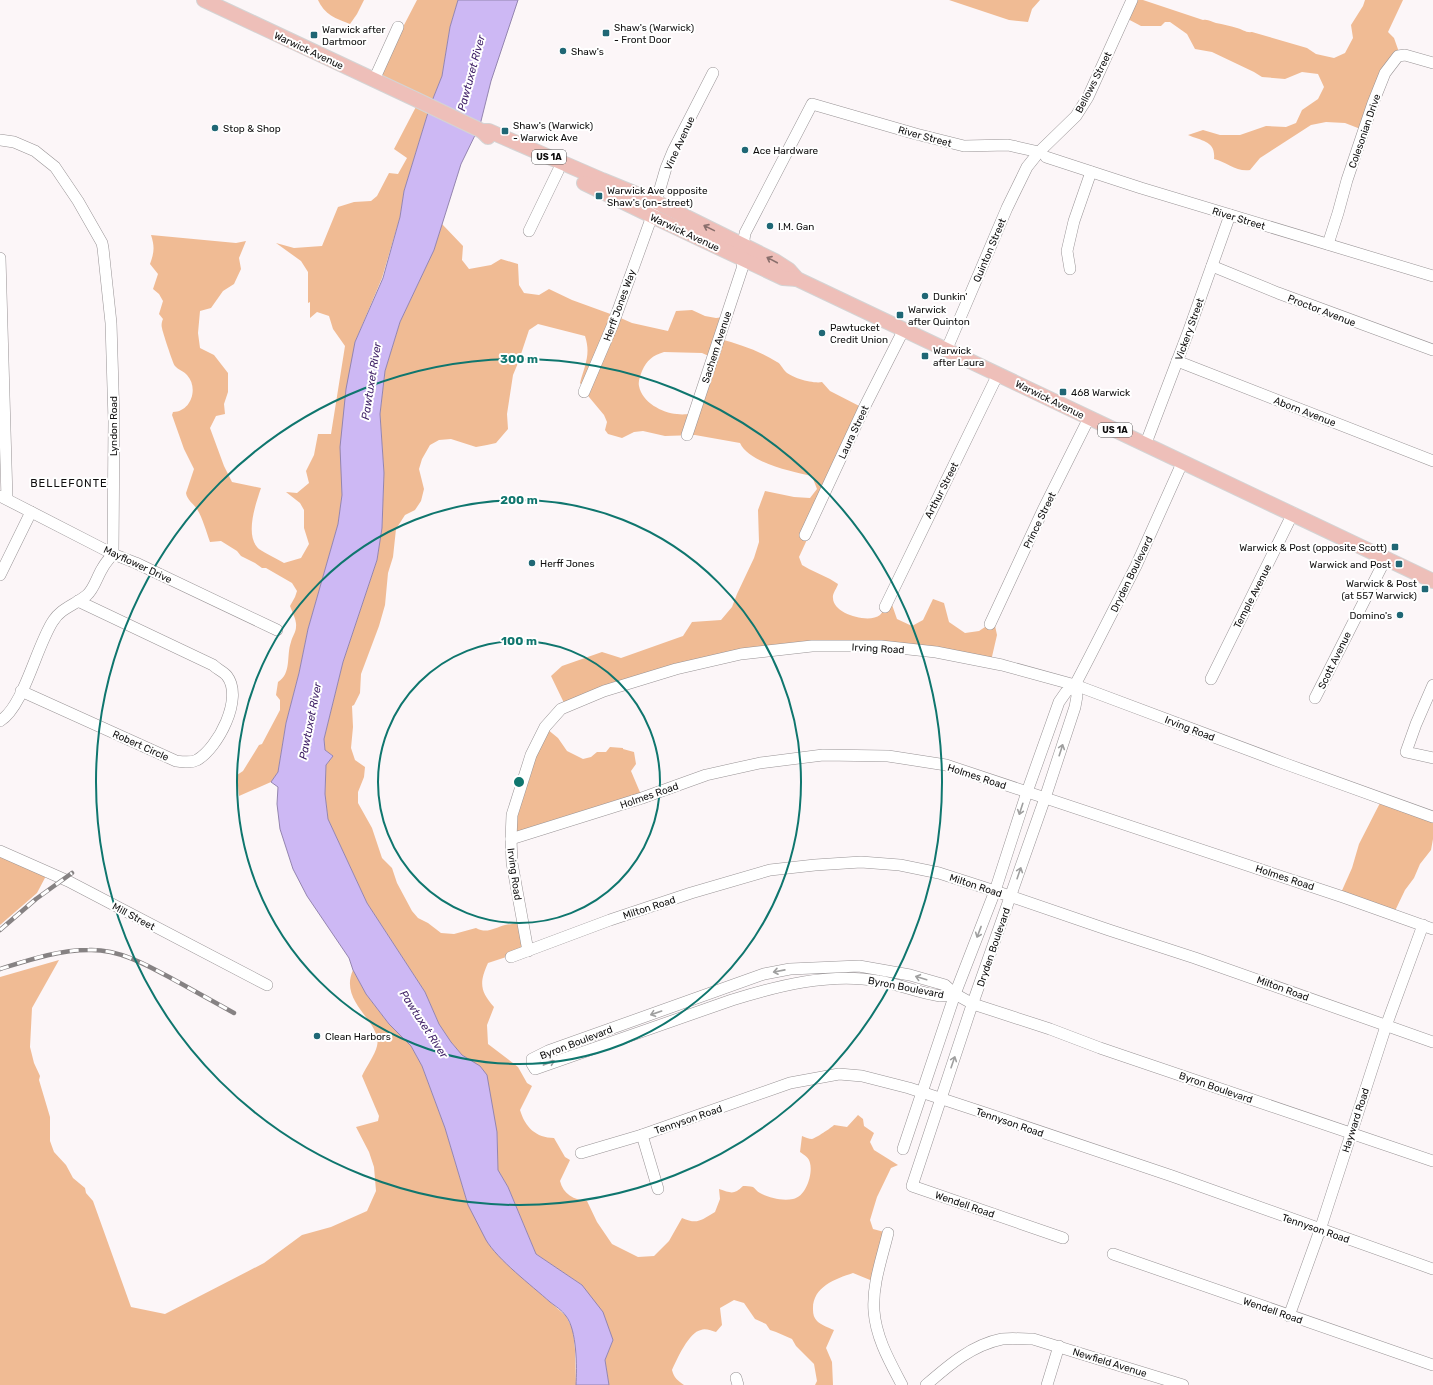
<svg xmlns="http://www.w3.org/2000/svg" width="1433" height="1385" font-family="Rubik,sans-serif">
<rect width="100%" height="100%" fill="#fcf6f8"/>
<g fill="#f0bb94" fill-rule="evenodd">
<path d="M318,0H364L357,14L350,24C336,19 324,14 318,0Z"/>
<path d="M417,0H458L450,27L442,76L430,106L404,191L400,217L382,278L355,342L342,497L338,524L308,629L299,673L286,723L278,772L271,782L239,796L237,775L243,771L259,745L262,744L280,710V700L276,695L278,682C292,673 286,656 291,642C292,637 296,632 296,627C297,620 292,612 290,606L295,597L297,591L292,583L266,568H262L255,563L241,556L237,551L221,541L210,542C206,531 203,519 197,509C193,503 187,500 186,493L194,469L184,449L172,415L173,412C191,412 199,388 187,375C184,371 178,370 175,366C173,364 162,330 162,328C161,325 162,321 163,319L159,314L163,301L159,294L153,289L158,274L150,264C154,253 155,247 151,235L236,243L246,241L239,258L241,269L234,284L223,291L211,308L200,311L198,333L200,348L214,355L228,373V392L224,404L225,414L216,416L210,428L224,466L232,482L261,488C256,503 244,536 259,549C266,554 276,558 284,563L301,558L309,544L304,528V510L300,503L286,492L297,493L309,483L306,471L314,455L318,434H331L345,346L333,329L329,316L317,312L310,318V302L308,303V272L301,261L276,243L294,248L322,246L338,207L354,202L371,201L377,196L389,173L398,174L407,158L394,149L419,101L376,79Z"/>
<path d="M949,0H1040L1032,9L1028,22L1009,20Z"/>
<path d="M1132,0H1143L1203,20C1209,19 1211,22 1216,23C1223,24 1230,26 1237,28C1242,29 1246,33 1252,32L1307,48L1316,54L1334,58L1345,53L1353,38L1351,25L1363,6L1365,0H1403L1388,32L1394,38L1400,55L1363,130L1345,123L1326,122L1311,125L1260,158L1250,170C1236,172 1227,162 1214,159C1216,141 1202,141 1188,135L1203,130L1220,135H1240L1266,126L1286,127L1296,123L1302,110L1318,99L1324,87L1318,74L1302,72L1285,79L1262,77L1254,72L1212,52L1195,49L1187,34L1170,22H1165L1161,26H1141L1124,17Z"/>
<path d="M442,224L463,246L462,260L469,269L491,265L501,259L518,264L519,285L524,293L539,295L549,289L572,300L616,316L632,323L668,331L676,311L692,310L705,316L716,318L725,317L720,339C739,344 760,351 777,362C781,364 782,368 785,371C791,378 814,384 822,382L830,391L867,410L799,557L802,565L809,569L830,579L838,584C837,588 832,594 833,598C833,614 869,624 880,615C884,611 887,604 890,599L897,619L912,626L923,620L933,599L944,603L949,622L965,633L979,631L994,621L997,635L991,661L880,645L739,653L565,705L551,676L562,666L602,652L621,658L683,636L692,622L721,620L732,607L737,594L754,558L759,542L758,510L765,491L794,497L810,498L817,489L812,476C793,472 749,463 740,443L695,435L665,436L643,431L634,432L622,438L608,434L605,430L607,422L604,415L589,397L580,383C585,365 591,354 585,336L538,324L529,330L518,363L513,375L507,414L508,429L496,443L487,445L476,447L451,439L439,440L430,445L422,459L419,469L424,489L421,501L415,510L405,515L396,529L393,557L388,573L385,605L379,626L361,674L360,693L354,705L352,706L353,727L351,748L355,760L365,767L364,777L358,792V803L372,828L382,858L392,868L397,883L412,911L418,918L428,923L441,933L454,934L476,928C487,934 494,928 505,925C510,924 514,924 519,923L525,951L488,963C479,983 480,991 494,1007L487,1025L488,1044L518,1067L527,1083L532,1086L520,1110C525,1127 536,1138 554,1138L565,1157L570,1160L560,1181C563,1194 574,1200 587,1201L597,1222L612,1244L638,1257L654,1256L669,1241L682,1218C698,1225 701,1220 715,1212L720,1199L719,1189C731,1193 734,1195 743,1186C746,1186 750,1186 753,1187C755,1188 757,1192 760,1193C769,1198 782,1201 793,1199C806,1197 813,1174 810,1163C809,1157 804,1155 800,1152L802,1136C805,1137 809,1139 812,1139C816,1138 831,1128 834,1125L847,1127L858,1115L863,1119L864,1126L874,1133L870,1142L874,1150L898,1165L891,1168L877,1197L870,1220L873,1229L888,1233L875,1282L853,1273C835,1279 812,1287 813,1310C813,1314 814,1318 817,1321C821,1325 829,1328 834,1330L826,1348L832,1362L833,1385H815L817,1381L814,1364L796,1346L792,1339L776,1332L770,1330L766,1324L755,1319L744,1303L734,1300L720,1308L722,1325L716,1332C712,1331 705,1328 701,1330C689,1332 677,1359 672,1370C674,1378 678,1381 684,1385H609L605,1360L613,1340L582,1285L536,1254L508,1187L498,1170L497,1132L479,1066L462,1055L451,1042L439,1024L425,992L367,903L328,819L325,794L326,765L333,756L325,750L324,739L343,662L377,560L382,528L384,473L380,414L385,371L400,322L434,250ZM664,352L702,353L711,357L693,414C688,414 682,415 677,414C662,413 642,402 639,386C638,382 640,376 642,371C647,360 652,356 664,352Z"/>
<path d="M547,729L558,738L567,751L583,759L591,757L597,752H606L610,747L623,748V749L634,752L636,764L631,771L642,797L511,837L512,813Z"/>
<path d="M1381,801L1433,816V839L1431,850L1420,864L1414,878L1405,890L1394,913L1340,895L1352,868L1359,844Z"/>
<path d="M0,851L47,874L37,893L0,925Z"/>
<path d="M59,960L32,1008L30,1047L34,1063L40,1076L39,1080L50,1117V1141L54,1152L66,1165L73,1178L85,1188L86,1193L93,1201L131,1307L165,1314L264,1263L302,1235L331,1227L367,1211L376,1191L374,1167L369,1152L356,1127L378,1121L379,1116L362,1076C366,1067 375,1055 377,1046C383,1022 338,1003 353,970L366,994L389,1024L411,1046L422,1066L445,1128L468,1205L509,1266L566,1316L573,1330L575,1350L576,1385H0V977Z"/>
</g>
<path fill="#cdb8f4" stroke="#9485af" d="M458,0H518L491,81L480,125L461,164L434,250L400,322L385,371L380,414L384,473L382,528L377,560L343,662L324,739L325,750L333,756L326,765L325,794L328,819L367,903L425,992L439,1024L451,1042L462,1055L480,1066L487,1075L497,1132L498,1170L508,1187L536,1254L582,1285L603,1312L613,1340L605,1360L609,1385H576C577,1367 577,1330 566,1316C562,1310 555,1306 550,1302C531,1285 498,1260 486,1240L468,1205L445,1128L422,1066L411,1046L389,1024L366,994L353,970L349,958L307,896L293,869L280,829L277,804L278,787L271,782L278,772L286,723L299,673L308,629L338,524L342,495L340,447L346,389L355,342L383,278L400,217L404,191L430,106L442,76L450,27Z"/>
<g fill="none" stroke-linecap="round" stroke-linejoin="round">
<defs>
<g id="minor">
<path d="M374,80L398,27"/>
<path d="M0,140L14,142L35,151L55,167L78,201L102,243L103,248L111,323L114,421L113,554C109,559 105,563 102,569C97,577 94,589 87,595C75,605 61,608 53,621C36,647 24,706 0,721"/>
<path d="M1046,157L1141,188L1433,276"/>
<path d="M529,231L558,171"/>
<path d="M1328,244L1338,213L1347,180L1373,103L1385,73L1398,56L1405,55L1433,63"/>
<path d="M743,246L745,233L812,104L916,134L964,146L1008,145L1039,152"/>
<path d="M0,258L7,499"/>
<path d="M1212,266L1278,293L1433,350"/>
<path d="M1070,269L1067,251L1074,221L1091,172"/>
<path d="M946,351L1007,208L1027,167L1039,152L1076,116L1088,97L1132,0"/>
<path d="M1177,361L1433,461"/>
<path d="M584,392L613,324L652,216L666,168L673,151L713,73"/>
<path d="M687,435L742,269L743,259"/>
<path d="M1146,443L1189,330L1230,215"/>
<path d="M0,496L113,554L136,563L277,630"/>
<path d="M805,535L864,408L903,331"/>
<path d="M0,575L31,512"/>
<path d="M885,607L998,374"/>
<path d="M990,624L1043,510L1089,418"/>
<path d="M1211,679L1293,513"/>
<path d="M1433,685L1416,724L1406,752L1433,758"/>
<path d="M21,691L176,761C184,762 191,763 197,760C218,748 244,698 227,676C224,672 217,669 213,665L78,601"/>
<path d="M1315,698L1386,558"/>
<path d="M511,839L642,798L706,775L760,763L823,755L888,756L946,765L1343,897L1433,929"/>
<path d="M0,851L68,881L267,985"/>
<path d="M528,951L512,863L511,839L512,815L531,755L545,727L561,709L604,691L676,669L741,654L812,646H881L936,652L1002,665L1075,685L1286,764L1433,817"/>
<path d="M511,957L610,920L691,893L770,870L815,865L861,862L900,865L939,873L995,891L1109,930L1195,958L1433,1042"/>
<path d="M955,994C951,995 945,996 940,996C919,993 899,984 878,981C831,972 777,986 732,1000L535,1069L532,1064V1059L548,1051L764,974L790,969L859,966L910,975L945,985L955,994L973,1004L1050,1029L1100,1048L1433,1161"/>
<path d="M642,1135L658,1189"/>
<path d="M903,1149L955,994L995,891L1027,792L1059,702L1066,692L1075,685L1089,658L1136,566L1183,461"/>
<path d="M581,1153L642,1135L790,1083L839,1074L862,1076L909,1088L988,1114L1172,1176L1433,1269"/>
<path d="M888,1233C882,1258 872,1285 874,1311C876,1338 890,1362 902,1385"/>
<path d="M1063,1238L912,1186L970,1011L1045,798L1075,707L1077,696L1075,685"/>
<path d="M1113,1254L1433,1365"/>
<path d="M1289,1316L1320,1230L1386,1026L1423,925"/>
<path d="M736,1378L738,1385"/>
<path d="M926,1385C949,1365 972,1345 1002,1339C1012,1338 1023,1339 1033,1339L1183,1385"/>
<path d="M1047,1385L1059,1346"/>
</g>
<g id="major">
<path d="M204,0L415,99L482,131L488,137"/>
<path d="M482,131H489L602,180L656,202L775,261L789,270L797,279C1008,381 1222,479 1433,581"/>
<path d="M584,183L652,216L783,278L797,279"/>
</g>
</defs>
<use href="#minor" stroke="#989395" stroke-width="12"/>
<use href="#major" stroke="#d4d4d4" stroke-width="16"/>
<use href="#minor" stroke="#fff" stroke-width="11"/>
<use href="#major" stroke="#eebfb9" stroke-width="14"/>
<defs>
<g id="rail">
<path d="M0,930L36,899L72,873"/>
<path d="M0,969C29,960 58,950 89,950C122,949 152,968 180,983C198,993 216,1003 234,1013"/>
</g>
</defs>
<use href="#rail" stroke="#868283" stroke-width="4.5"/>
<use href="#rail" stroke="#fff" stroke-width="3" stroke-dasharray="9" stroke-linecap="butt"/>
</g>
<defs><path id="oneway-shaft" d="M-6 0H5M1.5-3L5.5 0L1.5 3" fill="none" stroke-width="1.6" stroke-linecap="round" stroke-linejoin="round"/></defs>
<g stroke="#8a6f6c">
<use href="#oneway-shaft" transform="translate(709 228) rotate(-154)"/>
<use href="#oneway-shaft" transform="translate(772 260) rotate(-152)"/>
</g>
<g stroke="#9f9f9f">
<use href="#oneway-shaft" transform="translate(1061 750) rotate(-72)"/>
<use href="#oneway-shaft" transform="translate(1021 809) rotate(108)"/>
<use href="#oneway-shaft" transform="translate(1019 873) rotate(-71)"/>
<use href="#oneway-shaft" transform="translate(979 932) rotate(111)"/>
<use href="#oneway-shaft" transform="translate(779 971) rotate(169)"/>
<use href="#oneway-shaft" transform="translate(921 978) rotate(-163)"/>
<use href="#oneway-shaft" transform="translate(656 1013) rotate(161)"/>
<use href="#oneway-shaft" transform="translate(953 1062) rotate(-71)"/>
<use href="#oneway-shaft" transform="translate(549 1063) rotate(-20)"/>
</g>
<g fill="none" stroke="#0f766e" stroke-width="2">
<circle cx="519" cy="782" r="141"/>
<circle cx="519" cy="782" r="282"/>
<circle cx="519" cy="782" r="423"/>
</g>
<g fill="#1f6775" stroke="#fff" stroke-width="1.5">
<rect x="602" y="29" width="8" height="8" rx="2"/>
<rect x="310" y="31" width="8" height="8" rx="2"/>
<circle cx="563" cy="51" r="4"/>
<circle cx="215" cy="128" r="4"/>
<rect x="501" y="127" width="8" height="8" rx="2"/>
<circle cx="745" cy="150" r="4"/>
<rect x="595" y="192" width="8" height="8" rx="2"/>
<circle cx="770" cy="226" r="4"/>
<circle cx="925" cy="296" r="4"/>
<rect x="896" y="311" width="8" height="8" rx="2"/>
<circle cx="822" cy="333" r="4"/>
<rect x="921" y="352" width="8" height="8" rx="2"/>
<rect x="1059" y="388" width="8" height="8" rx="2"/>
<rect x="1391" y="543" width="8" height="8" rx="2"/>
<circle cx="532" cy="563" r="4"/>
<rect x="1395" y="560" width="8" height="8" rx="2"/>
<rect x="1421" y="585" width="8" height="8" rx="2"/>
<circle cx="1400" cy="615" r="4"/>
<circle cx="317" cy="1036" r="4"/>
</g>
<g text-anchor="middle" stroke-width="4" stroke-linejoin="round" paint-order="stroke">
<g fill="#fff" stroke="#575656" stroke-width="1">
<rect x="532" y="150" width="34" height="14" rx="3"/>
<rect x="1098" y="423" width="34" height="14" rx="3"/>
</g>
<g font-size="9" font-weight="bold" fill="#0f0e0e">
<text x="549" y="160">US 1A</text>
<text x="1115" y="433">US 1A</text>
</g>
<g font-size="10" fill="#0f0e0e" stroke="#fff" text-anchor="start">
<text x="614" y="31">Shaw's (Warwick)<tspan x="614" dy="12">- Front Door</tspan></text>
<text x="322" y="33">Warwick after<tspan x="322" dy="12">Dartmoor</tspan></text>
<text x="571" y="55">Shaw's</text>
<text x="513" y="129">Shaw's (Warwick)<tspan x="513" dy="12">- Warwick Ave</tspan></text>
<text x="223" y="132">Stop &amp; Shop</text>
<text x="753" y="154">Ace Hardware</text>
<text x="607" y="194">Warwick Ave opposite<tspan x="607" dy="12">Shaw's (on-street)</tspan></text>
<text x="778" y="230">I.M. Gan</text>
<text x="933" y="300">Dunkin'</text>
<text x="908" y="313">Warwick<tspan x="908" dy="12">after Quinton</tspan></text>
<text x="830" y="331">Pawtucket<tspan x="830" dy="12">Credit Union</tspan></text>
<text x="933" y="354">Warwick<tspan x="933" dy="12">after Laura</tspan></text>
<text x="1071" y="396">468 Warwick</text>
<text x="1387" y="551" text-anchor="end">Warwick &amp; Post (opposite Scott)</text>
<text x="540" y="567">Herff Jones</text>
<text x="1391" y="568" text-anchor="end">Warwick and Post</text>
<text x="1417" y="587" text-anchor="end">Warwick &amp; Post<tspan x="1417" dy="12">(at 557 Warwick)</tspan></text>
<text x="1392" y="619" text-anchor="end">Domino's</text>
<text x="325" y="1040">Clean Harbors</text>
</g>
<g font-size="10" fill="#0f0e0e" stroke="#fff">
<text transform="translate(309 50) rotate(25)" y="4">Warwick Avenue</text>
<text transform="translate(1093 82) rotate(-63)" y="4">Bellows Street</text>
<text transform="translate(1364 131) rotate(-71)" y="4">Colesonian Drive</text>
<text transform="translate(925 136) rotate(15)" y="4">River Street</text>
<text transform="translate(679 143) rotate(-65)" y="4">Vine Avenue</text>
<text transform="translate(1239 218) rotate(17)" y="4">River Street</text>
<text transform="translate(685 232) rotate(25)" y="4">Warwick Avenue</text>
<text transform="translate(989 250) rotate(-67)" y="4">Quinton Street</text>
<text transform="translate(619 305) rotate(-70)" y="4">Herff Jones Way</text>
<text transform="translate(1322 310) rotate(21)" y="4">Proctor Avenue</text>
<text transform="translate(1189 329) rotate(-70)" y="4">Vickery Street</text>
<text transform="translate(716 347) rotate(-72)" y="4">Sachem Avenue</text>
<text transform="translate(1050 399) rotate(26)" y="4">Warwick Avenue</text>
<text transform="translate(1305 411) rotate(21)" y="4">Aborn Avenue</text>
<text transform="translate(113 426) rotate(-90)" y="4">Lyndon Road</text>
<text transform="translate(853 432) rotate(-65)" y="4">Laura Street</text>
<text transform="translate(941 490) rotate(-63)" y="4">Arthur Street</text>
<text transform="translate(1039 520) rotate(-64)" y="4">Prince Street</text>
<text transform="translate(138 564) rotate(25)" y="4">Mayflower Drive</text>
<text transform="translate(1131 574) rotate(-64)" y="4">Dryden Boulevard</text>
<text transform="translate(1252 596) rotate(-63)" y="4">Temple Avenue</text>
<text transform="translate(878 648) rotate(3)" y="4">Irving Road</text>
<text transform="translate(1334 660) rotate(-64)" y="4">Scott Avenue</text>
<text transform="translate(1190 728) rotate(21)" y="4">Irving Road</text>
<text transform="translate(141 745) rotate(24)" y="4">Robert Circle</text>
<text transform="translate(977 776) rotate(18)" y="4">Holmes Road</text>
<text transform="translate(649 795) rotate(-19)" y="4">Holmes Road</text>
<text transform="translate(515 874) rotate(82)" y="4">Irving Road</text>
<text transform="translate(1285 877) rotate(18)" y="4">Holmes Road</text>
<text transform="translate(976 885) rotate(18)" y="4">Milton Road</text>
<text transform="translate(649 907) rotate(-18)" y="4">Milton Road</text>
<text transform="translate(134 916) rotate(28)" y="4">Mill Street</text>
<text transform="translate(993 947) rotate(-71)" y="4">Dryden Boulevard</text>
<text transform="translate(906 987) rotate(11)" y="4">Byron Boulevard</text>
<text transform="translate(1283 988) rotate(20)" y="4">Milton Road</text>
<text transform="translate(576 1042) rotate(-21)" y="4">Byron Boulevard</text>
<text transform="translate(1216 1087) rotate(19)" y="4">Byron Boulevard</text>
<text transform="translate(688 1119) rotate(-19)" y="4">Tennyson Road</text>
<text transform="translate(1355 1120) rotate(-72)" y="4">Hayward Road</text>
<text transform="translate(1010 1122) rotate(19)" y="4">Tennyson Road</text>
<text transform="translate(965 1204) rotate(19)" y="4">Wendell Road</text>
<text transform="translate(1316 1228) rotate(19)" y="4">Tennyson Road</text>
<text transform="translate(1273 1310) rotate(19)" y="4">Wendell Road</text>
<text transform="translate(1110 1362) rotate(17)" y="4">Newfield Avenue</text>
</g>
<g font-size="11" font-style="italic" fill="#412268" stroke="#fff">
<text transform="translate(471 73) rotate(-75)" y="4">Pawtuxet River</text>
<text transform="translate(371 381) rotate(-81)" y="4">Pawtuxet River</text>
<text transform="translate(310 721) rotate(-79)" y="4">Pawtuxet River</text>
<text transform="translate(424 1024) rotate(57)" y="4">Pawtuxet River</text>
</g>
<g font-size="11" letter-spacing="1" fill="#0f0e0e" stroke="#fff">
<text x="69" y="487">BELLEFONTE</text>
</g>
</g>
<circle cx="519" cy="782" r="6" fill="#0f766e" stroke="#fff" stroke-width="2"/>
<g font-size="12" text-anchor="middle" font-weight="bold" fill="#0f766e" stroke="#fff" stroke-width="4" stroke-linejoin="round" paint-order="stroke">
<text x="519" y="363">300 m</text>
<text x="519" y="504">200 m</text>
<text x="519" y="645">100 m</text>
</g>
</svg>
